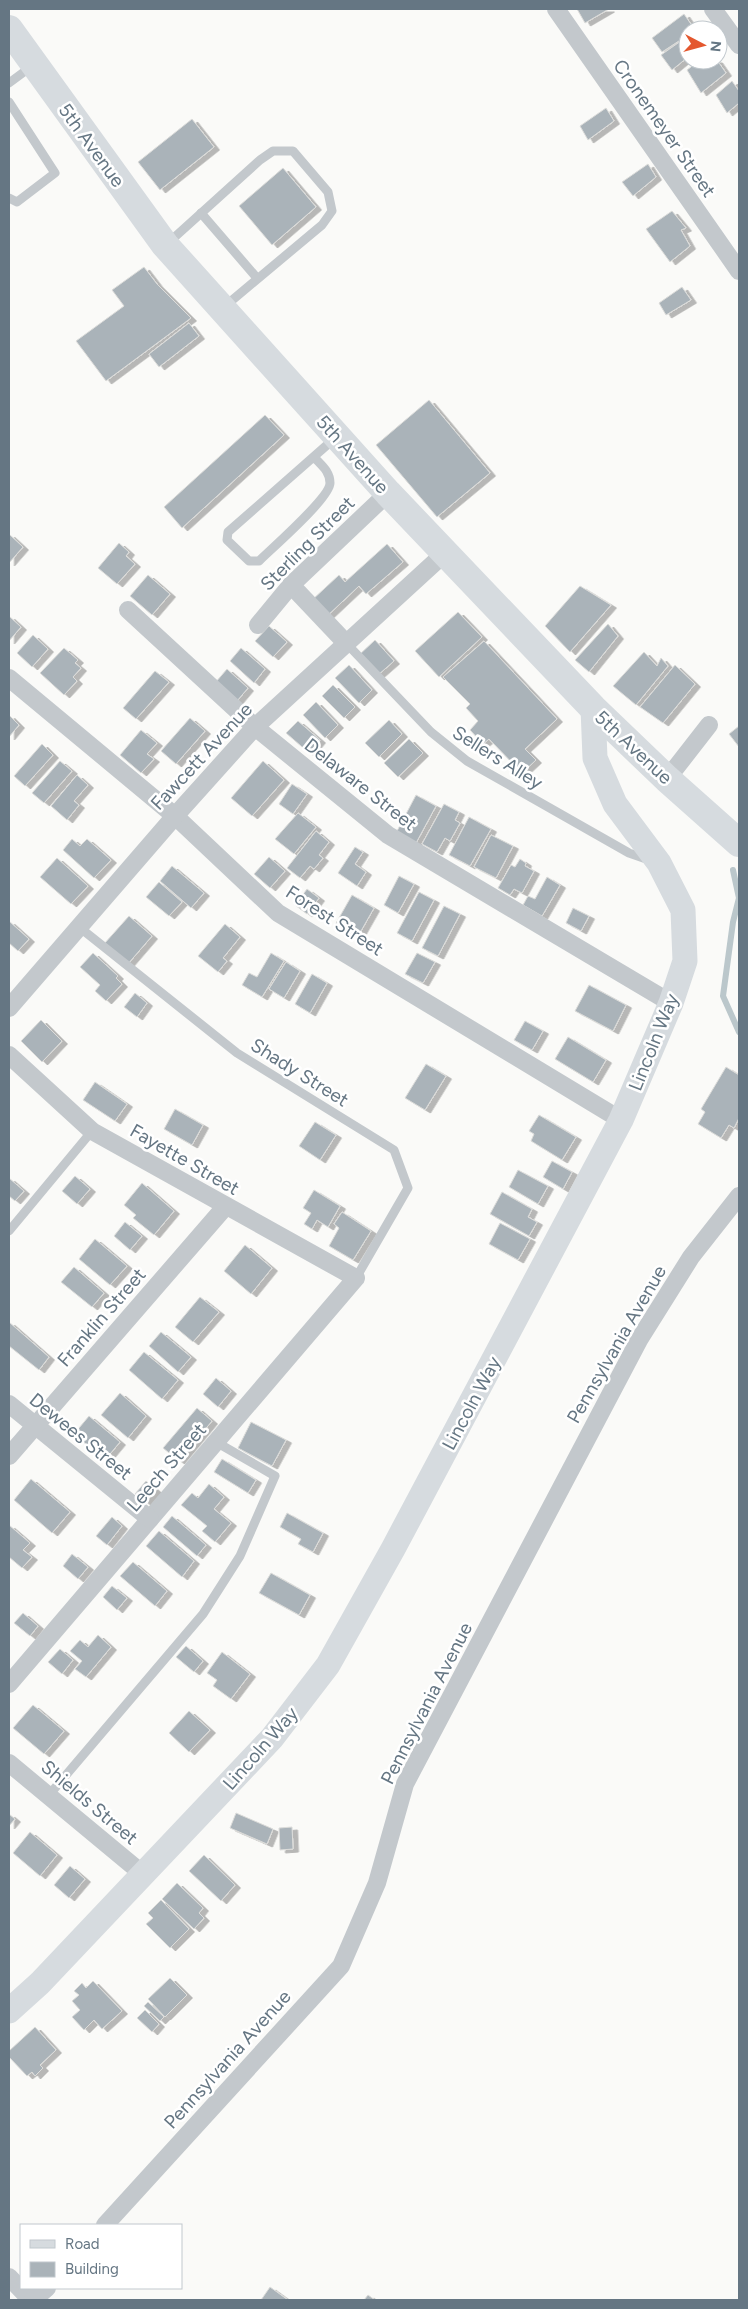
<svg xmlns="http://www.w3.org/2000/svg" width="748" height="2309" font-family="Figtree,sans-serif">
<defs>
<filter id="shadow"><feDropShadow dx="5.5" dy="3" stdDeviation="0" flood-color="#0004"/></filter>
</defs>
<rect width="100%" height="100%" fill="#fafaf8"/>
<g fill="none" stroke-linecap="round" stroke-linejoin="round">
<g stroke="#bbc7cb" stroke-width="6">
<path d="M733,870L739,898"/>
<path d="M739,898L733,922L723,996L739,1032"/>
</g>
</g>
<g fill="#aab3b9" stroke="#dcdcda" filter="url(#shadow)">
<path d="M577,9H609L585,23Z"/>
<path d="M684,14L695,30H688V35L662,52L652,38Z"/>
<path d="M688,36V57L672,70L661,55Z"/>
<path d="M700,60H717L726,73L701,93L687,70Z"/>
<path d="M732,81L739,91V103L727,113L716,95Z"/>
<path d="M606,108L614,121L588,140L580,126Z"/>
<path d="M192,119L214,147L160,190L138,162Z"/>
<path d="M648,164L656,177L633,196L622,182Z"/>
<path d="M283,168L316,207L272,245L239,206Z"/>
<path d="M672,211L686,228L681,230L690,246L670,262L646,229Z"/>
<path d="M144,267L157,284L191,318L106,381L76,341L124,306L112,290Z"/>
<path d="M682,287L691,300L666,315L659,303Z"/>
<path d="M189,323L199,336L159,367L149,354Z"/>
<path d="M429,400L490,473L437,517L376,445Z"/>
<path d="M265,415L284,435L182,528L164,507Z"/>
<path d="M9,534L23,547L9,563Z"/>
<path d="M119,543L129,552L126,556L135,564L117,584L98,568Z"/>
<path d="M387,544L403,562L366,594L359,586L326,617L311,601L339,575L345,582Z"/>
<path d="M148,575L170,594L152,615L130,596Z"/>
<path d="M580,586L611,605L570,652L545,626Z"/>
<path d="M458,612L482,637L439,677L415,651Z"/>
<path d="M9,616L21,627L9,641Z"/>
<path d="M608,624L618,636L589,672L575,660Z"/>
<path d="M269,626L287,642L273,657L255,641Z"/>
<path d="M33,635L48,649L32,667L17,653Z"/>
<path d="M375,640L394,661L378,675L359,655Z"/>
<path d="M484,641L557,719L525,749L536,760L522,773L489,739L483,744L470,730L478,721L466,708L470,704L443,677Z"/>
<path d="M64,648L78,660L75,663L81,668L73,677L77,681L64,695L40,673Z"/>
<path d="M241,648L265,669L254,683L230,661Z"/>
<path d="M644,652L657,666L661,658L668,666L636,705L613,686Z"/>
<path d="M349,665L372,690L359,703L335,678Z"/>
<path d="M675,665L695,684L663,723L640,707Z"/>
<path d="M227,669L248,688L237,701L215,683Z"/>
<path d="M155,671L169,682L136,719L123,708Z"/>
<path d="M333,685L355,707L344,718L322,696Z"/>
<path d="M316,702L338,725L325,738L303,715Z"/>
<path d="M9,715L19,725L9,737Z"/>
<path d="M190,718L205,731L176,764L161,751Z"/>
<path d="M389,720L402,734L379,757L365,743Z"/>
<path d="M298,721L320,740L309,753L286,733Z"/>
<path d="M739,726V747L729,734Z"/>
<path d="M141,730L157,743L147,754L154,759L141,773L120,755Z"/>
<path d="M409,739L423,753L398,777L384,763Z"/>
<path d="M42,744L53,755L25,786L14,776Z"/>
<path d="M60,761L72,771L44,803L32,793Z"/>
<path d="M263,761L284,780L252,816L231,798Z"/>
<path d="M77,775L88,785L74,801L79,805L67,820L51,806Z"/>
<path d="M292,784L307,794L293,814L279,804Z"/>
<path d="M416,795L436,806L416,843L396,833Z"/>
<path d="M444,804L459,812L455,820L460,823L450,841L445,838L437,852L422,844Z"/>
<path d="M298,813L316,827L294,854L275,839Z"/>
<path d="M469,817L491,829L470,866L449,855Z"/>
<path d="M316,831L329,842L319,855L323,858L314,869L310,866L300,878L287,868Z"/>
<path d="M491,835L513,846L496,878L474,867Z"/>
<path d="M72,839L80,846L87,839L111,860L94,878L63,850Z"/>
<path d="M355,847L363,852L355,864L366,872L357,886L338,873Z"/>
<path d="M269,857L285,871L270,888L254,874Z"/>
<path d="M57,858L88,886L71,904L40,877Z"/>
<path d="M520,859L526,863L525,866L534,871L522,893L514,889L510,895L498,888L511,865L515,867Z"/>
<path d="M172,866L204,893L191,908L160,881Z"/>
<path d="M399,876L414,884L398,913L384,905Z"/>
<path d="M547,877L560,885L542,916L523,905L528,896L535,899Z"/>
<path d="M159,882L182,902L169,916L146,897Z"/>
<path d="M307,889L319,898L307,914L295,905Z"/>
<path d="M419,892L434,900L412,941L397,933Z"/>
<path d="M352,895L374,908L357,938L335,925Z"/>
<path d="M444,906L460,914L438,956L422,948Z"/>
<path d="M573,908L589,916L581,931L566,923Z"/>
<path d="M129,916L152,936L127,965L104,944Z"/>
<path d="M9,921L29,939L18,951L9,943Z"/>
<path d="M225,924L240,937L223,958L227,961L218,972L198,956Z"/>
<path d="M93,953L118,976L116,978L122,984L106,1001L95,991L100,985L80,967Z"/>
<path d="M271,953L284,961L262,997L242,985L249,973L257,977Z"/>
<path d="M417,953L435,962L423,983L405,974Z"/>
<path d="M286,962L300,971L284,998L269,989Z"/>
<path d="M312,974L327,983L310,1013L295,1004Z"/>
<path d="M589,985L626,1005L613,1031L575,1011Z"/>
<path d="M135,993L147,1003L137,1017L124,1007Z"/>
<path d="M41,1020L62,1041L42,1062L21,1041Z"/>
<path d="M525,1021L543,1031L532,1050L514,1040Z"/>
<path d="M568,1037L606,1060L593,1082L555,1059Z"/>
<path d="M426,1064L446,1076L425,1110L405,1098Z"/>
<path d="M726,1067L739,1075V1118L734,1128L729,1125L721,1138L698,1124L705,1112L701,1109Z"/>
<path d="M95,1082L127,1104L115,1121L83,1100Z"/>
<path d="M175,1109L203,1125L192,1145L164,1129Z"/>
<path d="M539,1115L576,1137L562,1160L531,1141L534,1134L529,1131Z"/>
<path d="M315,1122L336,1135L320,1160L299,1146Z"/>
<path d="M552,1161L572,1172L563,1189L543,1177Z"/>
<path d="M518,1170L548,1186L538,1204L509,1187Z"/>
<path d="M75,1176L90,1189L77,1204L62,1191Z"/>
<path d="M9,1178L24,1191L15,1201L9,1196Z"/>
<path d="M142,1183L174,1211L154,1235L133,1218L136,1215L124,1205Z"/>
<path d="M314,1190L340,1206L328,1227L317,1220L312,1229L304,1224L311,1213L303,1208Z"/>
<path d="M502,1192L532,1209L528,1217L537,1222L529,1236L490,1214Z"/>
<path d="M342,1212L371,1231L353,1260L329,1246L339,1228L334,1224Z"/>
<path d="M125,1222L142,1236L130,1250L114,1236Z"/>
<path d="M500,1223L530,1239L518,1260L489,1244Z"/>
<path d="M95,1239L127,1266L110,1285L79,1259Z"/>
<path d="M245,1245L272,1268L251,1294L224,1271Z"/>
<path d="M74,1267L104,1293L92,1307L61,1282Z"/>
<path d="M200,1297L219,1312L193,1342L175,1327Z"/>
<path d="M9,1322L49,1357L39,1370L9,1346Z"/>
<path d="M161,1332L191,1357L178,1372L149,1346Z"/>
<path d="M144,1352L178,1380L162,1399L129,1370Z"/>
<path d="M216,1378L231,1391L218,1407L203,1394Z"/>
<path d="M120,1393L146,1416L128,1438L101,1415Z"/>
<path d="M197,1408L212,1421L179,1461L163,1448Z"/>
<path d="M89,1416L120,1442L105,1460L74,1434Z"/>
<path d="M251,1422L286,1440L272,1466L238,1448Z"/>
<path d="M222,1459L256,1480L248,1493L214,1472Z"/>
<path d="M31,1479L70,1512L52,1533L14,1500Z"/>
<path d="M146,1481L156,1490L145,1502L135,1494Z"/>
<path d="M209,1484L224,1497L214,1509L231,1523L215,1542L202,1531L207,1526L181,1505L192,1493L198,1498Z"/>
<path d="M287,1513L323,1533L313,1552L298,1544L301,1539L280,1527Z"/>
<path d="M172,1516L206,1545L197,1556L163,1527Z"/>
<path d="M112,1517L122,1526L107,1545L96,1536Z"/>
<path d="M9,1525L30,1543L23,1550L32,1557L22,1568L9,1557Z"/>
<path d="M159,1531L194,1561L182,1577L146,1546Z"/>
<path d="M72,1554L88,1567L78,1579L63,1566Z"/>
<path d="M133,1562L167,1591L155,1606L120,1576Z"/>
<path d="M271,1573L310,1595L299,1615L259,1593Z"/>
<path d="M112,1586L127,1598L117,1610L103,1597Z"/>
<path d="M23,1613L38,1626L30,1636L14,1623Z"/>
<path d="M98,1635L111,1647L86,1677L75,1669L82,1661L70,1651L80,1640L88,1647Z"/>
<path d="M186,1646L203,1661L194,1672L176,1657Z"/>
<path d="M60,1649L73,1660L62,1674L48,1662Z"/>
<path d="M222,1652L250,1674L231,1699L213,1686L217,1680L207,1673Z"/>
<path d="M33,1705L64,1731L44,1754L13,1728Z"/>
<path d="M189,1711L210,1730L189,1752L169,1733Z"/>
<path d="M236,1813L273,1829L267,1844L230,1828Z"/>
<path d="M9,1814L15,1819L9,1826Z"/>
<path d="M292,1827L293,1849L280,1850L279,1828Z"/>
<path d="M30,1832L57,1855L40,1876L13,1853Z"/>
<path d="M204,1855L235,1885L221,1901L189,1871Z"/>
<path d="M70,1866L85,1879L69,1898L54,1885Z"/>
<path d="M177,1883L203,1908L199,1913L204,1918L194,1929L162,1899Z"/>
<path d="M161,1900L189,1929L170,1948L146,1924L153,1918L148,1913Z"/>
<path d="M170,1978L187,1995L165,2017L148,1999Z"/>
<path d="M93,1981L122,2011L102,2029L94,2020L84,2030L72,2017L80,2010L72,2001L79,1995L74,1991L82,1983L86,1988Z"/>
<path d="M148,2002L164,2017L160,2021L144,2006Z"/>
<path d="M145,2010L159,2024L152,2032L137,2018Z"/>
<path d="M35,2027L56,2050L40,2065L43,2068L35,2076L32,2072L27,2076L9,2057V2051Z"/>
<path d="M270,2287L288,2300H261Z"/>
<path d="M368,2295L375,2300H364Z"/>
</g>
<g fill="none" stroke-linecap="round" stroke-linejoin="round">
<g stroke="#c3c8cc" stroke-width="9">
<path d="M9,83L32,66"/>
<path d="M9,102L55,173L17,202L9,198"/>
<path d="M201,213L257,278"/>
<path d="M167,244L260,160L273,151H293L328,192L332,211L322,225L224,307"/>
<path d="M314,457C321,465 330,471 330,483C330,498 272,548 259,561H249L227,540L228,532L335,438"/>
<path d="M346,643L431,732L467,761L629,853L649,860"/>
<path d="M79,927L237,1053L394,1150L408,1188L356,1278"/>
<path d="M9,1231L92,1131"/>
<path d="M49,1795L203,1614L240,1556L275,1476L216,1442"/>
</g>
<g stroke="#c3c8cc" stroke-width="18">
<path d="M556,9L739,271"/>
<path d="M713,9L739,45"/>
<path d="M291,585L345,642"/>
<path d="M128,610L255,727L388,835L671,1003"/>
<path d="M258,625L291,585L388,493"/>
<path d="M9,678L175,816L278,913L621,1120"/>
<path d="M667,779L709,725"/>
<path d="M9,1008L175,816L255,727L445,553"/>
<path d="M9,1055L92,1131L356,1278L9,1684"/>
<path d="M9,1404L150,1519"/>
<path d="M9,1456L225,1207"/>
<path d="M9,1763L144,1875"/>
<path d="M105,2225L341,1966L377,1883L405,1784L639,1340L691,1257L739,1196"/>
<path d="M9,2277L31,2300"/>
<path d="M33,2300L47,2288"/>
</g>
<path stroke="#d6dbdf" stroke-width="25" d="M9,2011L40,1983L272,1738L328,1665L393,1549L621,1120L671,1003L685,961L683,910L659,863L615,804L595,758L593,708"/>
<path stroke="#d6dbdf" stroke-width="28" d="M9,29L165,245L388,493L593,708L667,779L739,843"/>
</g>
<g text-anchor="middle" stroke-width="5" stroke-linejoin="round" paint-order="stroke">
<g font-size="19" fill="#657683" stroke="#fff">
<text transform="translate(665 128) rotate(55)" y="7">Cronemeyer Street</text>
<text transform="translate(92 145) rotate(54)" y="7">5th Avenue</text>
<text transform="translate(353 454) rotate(48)" y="7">5th Avenue</text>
<text transform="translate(307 543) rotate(-45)" y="7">Sterling Street</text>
<text transform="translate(634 747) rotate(43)" y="7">5th Avenue</text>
<text transform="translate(201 756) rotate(-47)" y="7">Fawcett Avenue</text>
<text transform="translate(498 757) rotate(32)" y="7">Sellers Alley</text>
<text transform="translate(361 784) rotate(38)" y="7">Delaware Street</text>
<text transform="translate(335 920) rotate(33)" y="7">Forest Street</text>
<text transform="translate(653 1042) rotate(-68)" y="7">Lincoln Way</text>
<text transform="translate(300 1072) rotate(32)" y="7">Shady Street</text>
<text transform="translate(185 1159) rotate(30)" y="7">Fayette Street</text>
<text transform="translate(101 1317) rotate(-49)" y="7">Franklin Street</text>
<text transform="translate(616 1344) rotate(-60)" y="7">Pennsylvania Avenue</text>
<text transform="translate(471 1403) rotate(-62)" y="7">Lincoln Way</text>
<text transform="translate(81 1436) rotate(39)" y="7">Dewees Street</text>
<text transform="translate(166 1467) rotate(-49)" y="7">Leech Street</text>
<text transform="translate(426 1703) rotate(-63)" y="7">Pennsylvania Avenue</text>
<text transform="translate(260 1748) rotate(-49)" y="7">Lincoln Way</text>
<text transform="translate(90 1802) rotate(40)" y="7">Shields Street</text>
<text transform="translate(227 2059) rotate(-48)" y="7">Pennsylvania Avenue</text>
</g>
</g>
<rect width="748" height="2309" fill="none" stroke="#657683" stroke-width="20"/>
<rect x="20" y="2224" width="162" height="65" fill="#ffffff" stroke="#c1c8cd"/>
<rect x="30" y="2240" width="25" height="8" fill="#d6dbdf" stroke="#c1c8cd"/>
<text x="65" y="2249" font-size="15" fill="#657683">Road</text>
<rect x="30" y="2262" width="25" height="15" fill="#aab3b9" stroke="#c1c8cd"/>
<text x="65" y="2274" font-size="15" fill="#657683">Building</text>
<g transform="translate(703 45) rotate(96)"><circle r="24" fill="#ffffff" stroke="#c1c8cd"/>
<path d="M0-4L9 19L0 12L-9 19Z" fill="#e4572e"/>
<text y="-8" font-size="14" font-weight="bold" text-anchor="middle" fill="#657683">N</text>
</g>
</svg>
